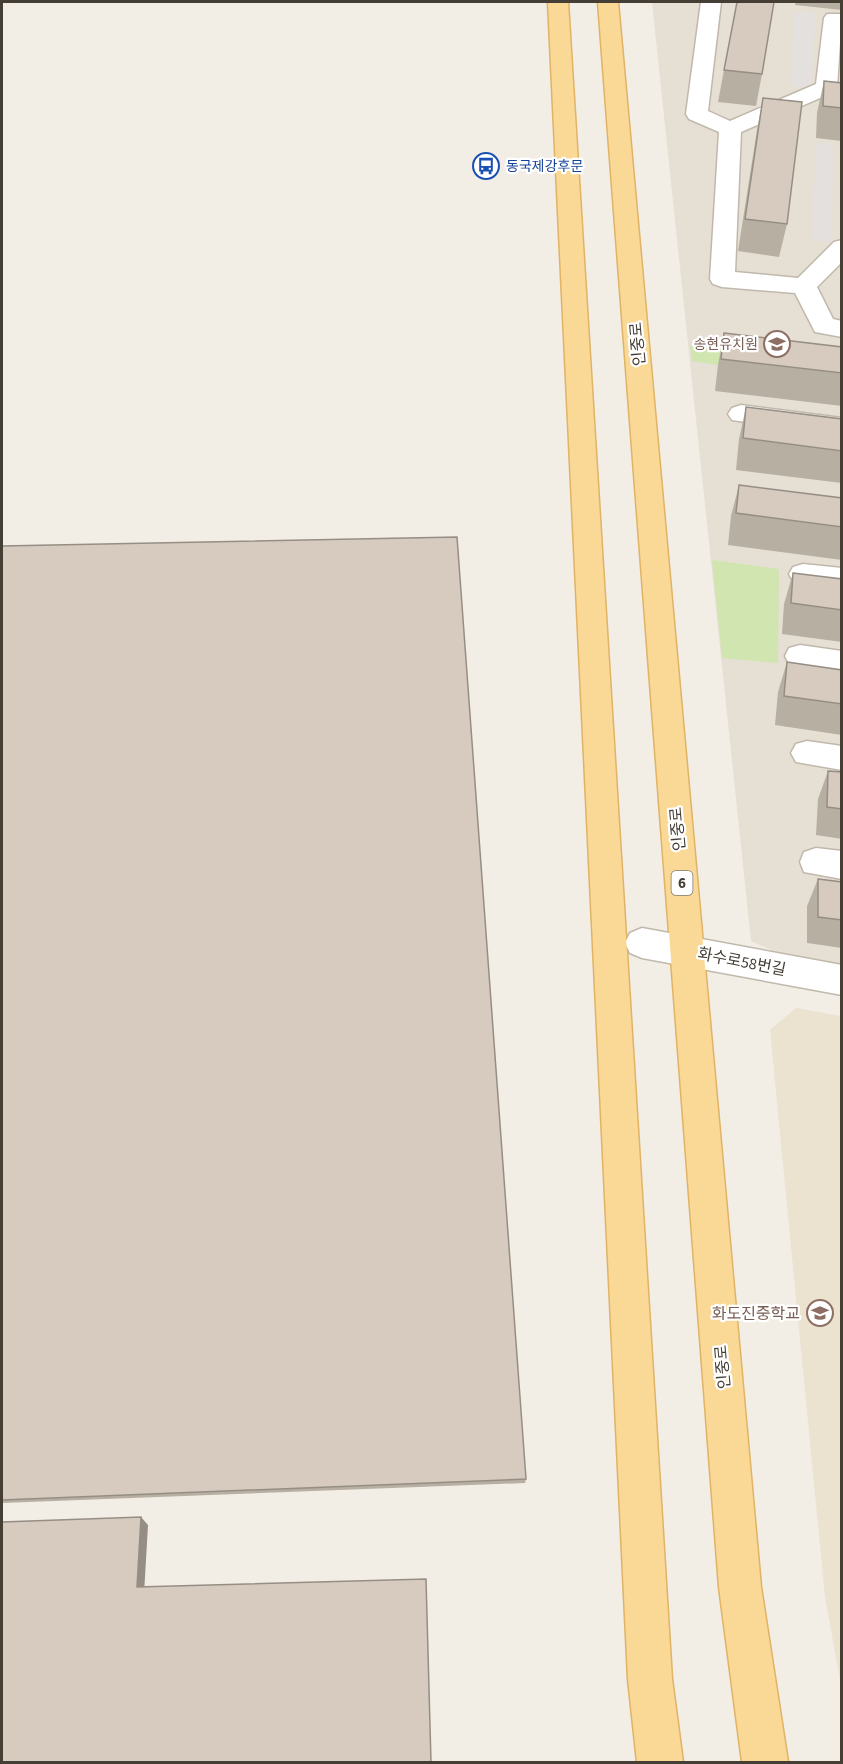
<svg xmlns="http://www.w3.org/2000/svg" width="843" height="1764" font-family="'Source Sans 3','Noto Sans KR',sans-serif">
<rect width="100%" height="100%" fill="#f2ede5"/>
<path fill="#e6dfd4" d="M652,2H841V966L779,954L751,941Z"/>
<path fill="#ebe2d0" d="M796,1008L841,1016V1685L825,1597L770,1030Z"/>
<g fill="#d0e5af">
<path d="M690,346L788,359L718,365L692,361Z"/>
<path d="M712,560L779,569L778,663L722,658Z"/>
</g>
<g fill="#e3e0de">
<path d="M795,11L816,13L811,88L790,86Z"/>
<path d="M816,143L834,145L831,242L812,240Z"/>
</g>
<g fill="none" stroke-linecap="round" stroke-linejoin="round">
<defs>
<g id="minor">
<path d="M701,2H721L708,111L730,121L816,84L824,18L827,14H842L837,87L834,92L741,132L735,272L798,278L834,242L842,240V262L817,287L833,319L842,321V337L815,332L795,293L722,287L713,284L710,279L719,132L689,119L686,114Z"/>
<path d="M741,405L842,418V436L732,420L728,414L732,408Z"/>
<path d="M803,564L842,568V589L793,581L789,574L793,567Z"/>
<path d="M800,645L842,651V673L789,664L785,656L789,648Z"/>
<path d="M807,741L842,746V770L796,762L791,753L796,744Z"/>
<path d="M816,848L842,851V879L804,872L800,862L804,852Z"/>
<path d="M642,928L842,965V995L642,958L630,953L625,943L630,933Z"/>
</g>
<g id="major">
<path d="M548,2H568L672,1679L683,1762H637L628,1679Z"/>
<path d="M598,2H618L761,1587L788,1762H742L719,1587Z"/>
</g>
</defs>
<use href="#minor" stroke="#c0b8ab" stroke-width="3"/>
<use href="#major" stroke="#dfb467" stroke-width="3"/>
<use href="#minor" fill="#fff" fill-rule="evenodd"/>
<use href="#major" fill="#fad896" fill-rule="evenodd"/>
</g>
<g fill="#b8afa3">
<path d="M796,2H842V10L795,5Z"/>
<path d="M724,70L762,74L756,106L718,102Z"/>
<path d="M824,81L842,83V141L816,138L817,113Z"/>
<path d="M763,98L787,224L779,257L738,251L757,130Z"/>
<path d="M724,333L842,347V406L715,391L718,365Z"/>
<path d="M746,407L842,419V483L736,470L739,439Z"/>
<path d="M739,485L842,498V560L728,545L731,516Z"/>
<path d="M2,546L526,1479L525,1483L2,1503Z"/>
<path d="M793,573L842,579V642L782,634L784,604Z"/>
<path d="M787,662L842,670V735L775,725L778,692Z"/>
<path d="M828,771L842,772V839L816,835L818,799Z"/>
<path d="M818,879L842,882V948L807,943V906Z"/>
</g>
<path fill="#968e85" d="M141,1517L148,1525L144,1594L137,1587Z"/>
<g fill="#d6cbbe" stroke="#968e85" stroke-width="1.5">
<path d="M737,2H774L762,74L724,70Z"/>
<path d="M824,81L842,83V108L823,106Z"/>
<path d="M763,98L802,102L787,224L745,219Z"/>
<path d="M724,333L842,347V373L721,359Z"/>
<path d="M746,407L842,419V451L743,438Z"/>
<path d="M739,485L842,498V527L736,513Z"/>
<path d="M457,537L526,1479L2,1500V546Z"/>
<path d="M793,573L842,579V610L791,603Z"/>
<path d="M787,662L842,670V704L784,696Z"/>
<path d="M828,771L842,772V809L827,807Z"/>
<path d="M818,879L842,882V920L818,917Z"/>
<path d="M141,1517L137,1587L426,1579L431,1762H2V1522Z"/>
</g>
<defs>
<symbol id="bus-ring" viewBox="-11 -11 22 22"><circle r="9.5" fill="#fff" stroke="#1a4fb4" stroke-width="1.5"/><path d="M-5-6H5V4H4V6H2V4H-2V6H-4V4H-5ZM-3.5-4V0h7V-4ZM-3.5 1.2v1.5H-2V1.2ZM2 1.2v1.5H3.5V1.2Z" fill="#1a4fb4"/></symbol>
<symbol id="school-ring" viewBox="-11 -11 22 22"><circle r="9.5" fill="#fff" stroke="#8d6e63" stroke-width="1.5"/><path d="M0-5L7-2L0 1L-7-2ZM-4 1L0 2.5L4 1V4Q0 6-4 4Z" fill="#8d6e63"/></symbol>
</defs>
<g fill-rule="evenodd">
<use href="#bus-ring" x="471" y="151" width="30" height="30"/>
<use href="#school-ring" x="762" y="329" width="30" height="30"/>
<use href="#school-ring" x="805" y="1298" width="30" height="30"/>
</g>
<g text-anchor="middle" stroke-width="4.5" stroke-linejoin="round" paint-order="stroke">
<g font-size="14" fill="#164399" stroke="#fff" text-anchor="start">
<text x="506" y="171">동국제강후문</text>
</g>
<g font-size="14" fill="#785e54" stroke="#fff" text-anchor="end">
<text x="758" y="349">송현유치원</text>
</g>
<rect fill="#fff" stroke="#7c7872" stroke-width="1.5" x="671.5" y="871" width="21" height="24" rx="4.5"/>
<g font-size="15" font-weight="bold" fill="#443e35">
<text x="682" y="888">6</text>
</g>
<g font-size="16" fill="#443e35" stroke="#fff">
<text transform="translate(637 344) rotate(-95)" y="6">인중로</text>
<text transform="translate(677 829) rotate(-95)" y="6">인중로</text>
<text transform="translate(742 961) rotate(11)" y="6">화수로58번길</text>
<text transform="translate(722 1367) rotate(-95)" y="6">인중로</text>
</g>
<g font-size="16" fill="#785e54" stroke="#fff" text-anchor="end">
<text x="800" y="1319">화도진중학교</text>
</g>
</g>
<rect width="843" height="1764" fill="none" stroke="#443e35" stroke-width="6"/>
</svg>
